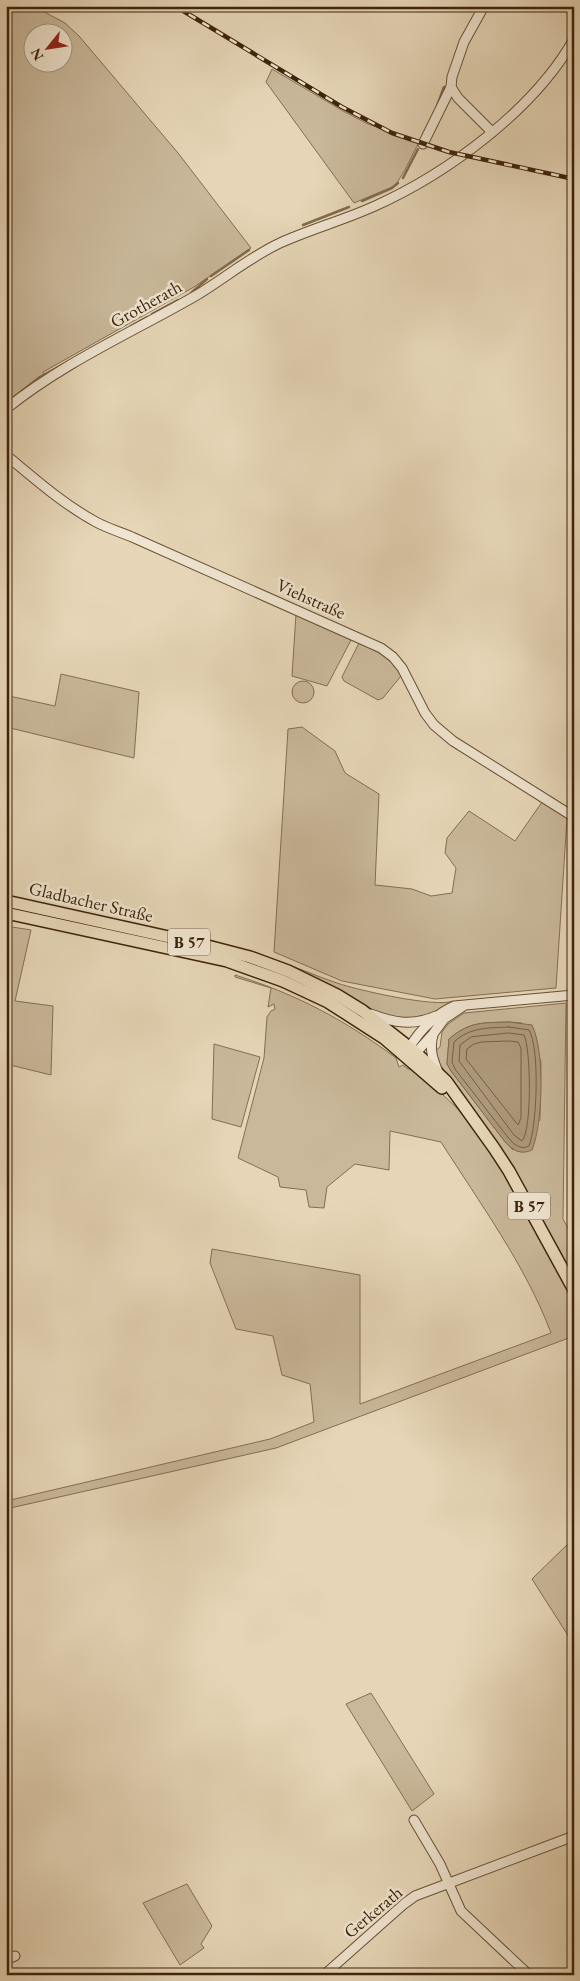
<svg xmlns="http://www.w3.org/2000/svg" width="580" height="1981" font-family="'EB Garamond',serif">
<rect width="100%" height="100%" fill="#e6d6b7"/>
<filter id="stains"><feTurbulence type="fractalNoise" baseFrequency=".004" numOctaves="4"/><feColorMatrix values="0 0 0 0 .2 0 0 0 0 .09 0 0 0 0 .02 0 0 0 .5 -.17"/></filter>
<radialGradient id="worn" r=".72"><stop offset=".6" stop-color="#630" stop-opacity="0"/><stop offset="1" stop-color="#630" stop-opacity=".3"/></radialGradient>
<g fill="#c9b89a" stroke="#846e52" fill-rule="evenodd">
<path d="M6,6H33L65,23L79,36L178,153L251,248L194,287L43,372L45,376L6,406ZM32,32H62V62H32Z"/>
<path d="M272,69L343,111L368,124L419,142L405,170L395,186L354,203L266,82Z"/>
<path d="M296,614L351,640L327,686L292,676Z"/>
<path d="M359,643C377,651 392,658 401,676L383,698L378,700L344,681L342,677Z"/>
<path d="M61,674L139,692L134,758L6,727V707L9,696L55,706Z"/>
<circle cx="303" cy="692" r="11"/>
<path d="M302,727L335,751L345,773L379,794L375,885L412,889L431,896L452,893L456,868L445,853L447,838L469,811L515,841L542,802L567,818L556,988L435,999L342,981L274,952L288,729Z"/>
<path d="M6,926L31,930L15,1001L53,1006L51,1075L6,1064Z"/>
<path d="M276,960C296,967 316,976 337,983C357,990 436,1008 453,1001V1003C435,1013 416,1021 395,1019C376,1017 359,1002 343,993C321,981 299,971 276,962Z"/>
<path d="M235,975C296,994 345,1020 396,1058L399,1067L403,1065L408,1069L415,1068L463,1114L477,1132L508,1180L574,1300V1336L276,1448L6,1509V1501L270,1439L314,1422L310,1384L282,1375L273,1336L236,1329L210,1263L212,1249L360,1275V1404L551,1333C526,1266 479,1202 441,1142L390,1131L389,1170L355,1164L327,1187L324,1208L309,1207L306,1190L280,1187L278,1177L238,1158L264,1058L267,1017L271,1011L275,1009L274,1004L268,1007L271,988L235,977Z"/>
<path d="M566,1003L563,1219L574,1239V1279L502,1150L455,1087L438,1061L435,1051L440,1047L442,1032L448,1024L464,1013ZM509,1022L522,1023L541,1061L540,1120L513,1150L506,1143L451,1071L447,1064L449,1039C470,1021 483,1023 509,1022Z"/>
<path d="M214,1044L260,1057L241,1127L212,1119Z"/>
<path d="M574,1538V1645L532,1579Z"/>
<path d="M371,1693L434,1794L412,1811L346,1704Z"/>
<path d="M187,1884L212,1926L201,1944L204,1948L180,1965L143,1903Z"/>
</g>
<path fill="#ad997c" stroke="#816a4e" d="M509,1022L532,1025C545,1051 543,1123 532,1150C521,1155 514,1151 506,1143L451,1071L447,1064L449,1039C470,1021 483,1023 509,1022Z"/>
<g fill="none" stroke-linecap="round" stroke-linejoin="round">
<g stroke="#765e43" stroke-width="1">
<path d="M509,1027L529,1030C540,1048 537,1126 529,1146C521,1150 515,1145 510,1140L455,1069L452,1062L454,1042C470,1027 488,1028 509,1027Z"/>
<path d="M509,1033L524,1035C531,1049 532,1131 522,1141L514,1135L459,1061L460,1045L471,1037Z"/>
<path d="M509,1041L518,1042L521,1048V1118L518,1125L466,1059L467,1049L474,1044L482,1042Z"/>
</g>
<g stroke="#816a4e" stroke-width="2.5">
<path d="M437,106L444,87"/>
<path d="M403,178L418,149"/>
<path d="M362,201L392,188L398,183"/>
<path d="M303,225L349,207"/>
<path d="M211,276L249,250"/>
<path d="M191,293L207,279"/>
<path d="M152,314L178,300"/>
<path d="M131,326L147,317"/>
<path d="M6,403L40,377L69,361"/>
</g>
<defs>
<g id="minor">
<path d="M451,87L458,98L492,132"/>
<path d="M423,144L451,87L452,77L464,42L484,6"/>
<path d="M6,409C64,362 133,332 197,295C225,278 250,257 280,243C311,229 344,220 375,206C448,173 534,110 574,39"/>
<path d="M6,455C35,479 63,504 96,522C107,528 120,532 132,537L381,648L393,657L402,668L425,713L434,725L453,741L574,817"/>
<path d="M465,1005L444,1019L433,1034L414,1055L406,1056C413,1036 434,1015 454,1006L574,995"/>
<path d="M371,1014C394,1023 413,1026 436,1016"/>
<path d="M433,1035C429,1049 433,1060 438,1072"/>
<path d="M414,1820L440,1864L461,1911L529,1975"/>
<path d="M6,1960L15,1956"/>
<path d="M324,1975L404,1904L415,1896L574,1836"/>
</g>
<g id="major">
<path d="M6,901L196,943L250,957L288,971L337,995L363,1011L414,1051L446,1081L494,1148L509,1171L574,1290"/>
<path d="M6,913L227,961L283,981L328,1002L384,1038L442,1088"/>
</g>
</defs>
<use href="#minor" stroke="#685035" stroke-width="11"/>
<use href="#major" stroke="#3e230a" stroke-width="14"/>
<use href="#minor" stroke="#efe4d0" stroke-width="9"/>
<use href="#major" stroke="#e6d6b7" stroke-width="11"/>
<defs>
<path id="rail" d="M175,6L342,107L392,133L449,152L574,179"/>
</defs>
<use href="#rail" stroke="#3e230a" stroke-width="4.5"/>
<use href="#rail" stroke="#efe4d0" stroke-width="2.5" stroke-dasharray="8" stroke-linecap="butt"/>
</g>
<g text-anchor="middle" stroke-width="5" stroke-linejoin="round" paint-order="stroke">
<g fill="#efe4d0" stroke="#735d45" stroke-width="1">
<rect x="168" y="928.5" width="42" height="27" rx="4"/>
<rect x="508" y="1192.5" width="42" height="27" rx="4"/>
</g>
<g font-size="16" font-weight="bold" fill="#3e230a">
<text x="189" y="948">B 57</text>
<text x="529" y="1212">B 57</text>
</g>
<g font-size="18" fill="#3e230a" stroke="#efe4d0">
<text transform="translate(146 304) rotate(-29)" y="6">Grotherath</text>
<text transform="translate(311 599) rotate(24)" y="6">Viehstraße</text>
<text transform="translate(91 902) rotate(13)" y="6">Gladbacher Straße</text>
<text transform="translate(373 1912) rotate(-40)" y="6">Gerkerath</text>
</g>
</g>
<rect width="580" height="1981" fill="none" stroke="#e6d6b7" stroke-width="25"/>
<rect x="8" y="8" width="565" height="1966" fill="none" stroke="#3e230a" stroke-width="2.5"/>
<rect x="12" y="12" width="555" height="1956" fill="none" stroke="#3e230a"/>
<g transform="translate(48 48) rotate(240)"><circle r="24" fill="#efe4d0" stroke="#a89781"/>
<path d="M0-4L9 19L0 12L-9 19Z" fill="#8f2418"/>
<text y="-8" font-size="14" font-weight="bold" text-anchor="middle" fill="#3e230a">N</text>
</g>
<rect width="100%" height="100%" filter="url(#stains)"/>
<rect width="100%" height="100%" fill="url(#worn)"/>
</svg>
